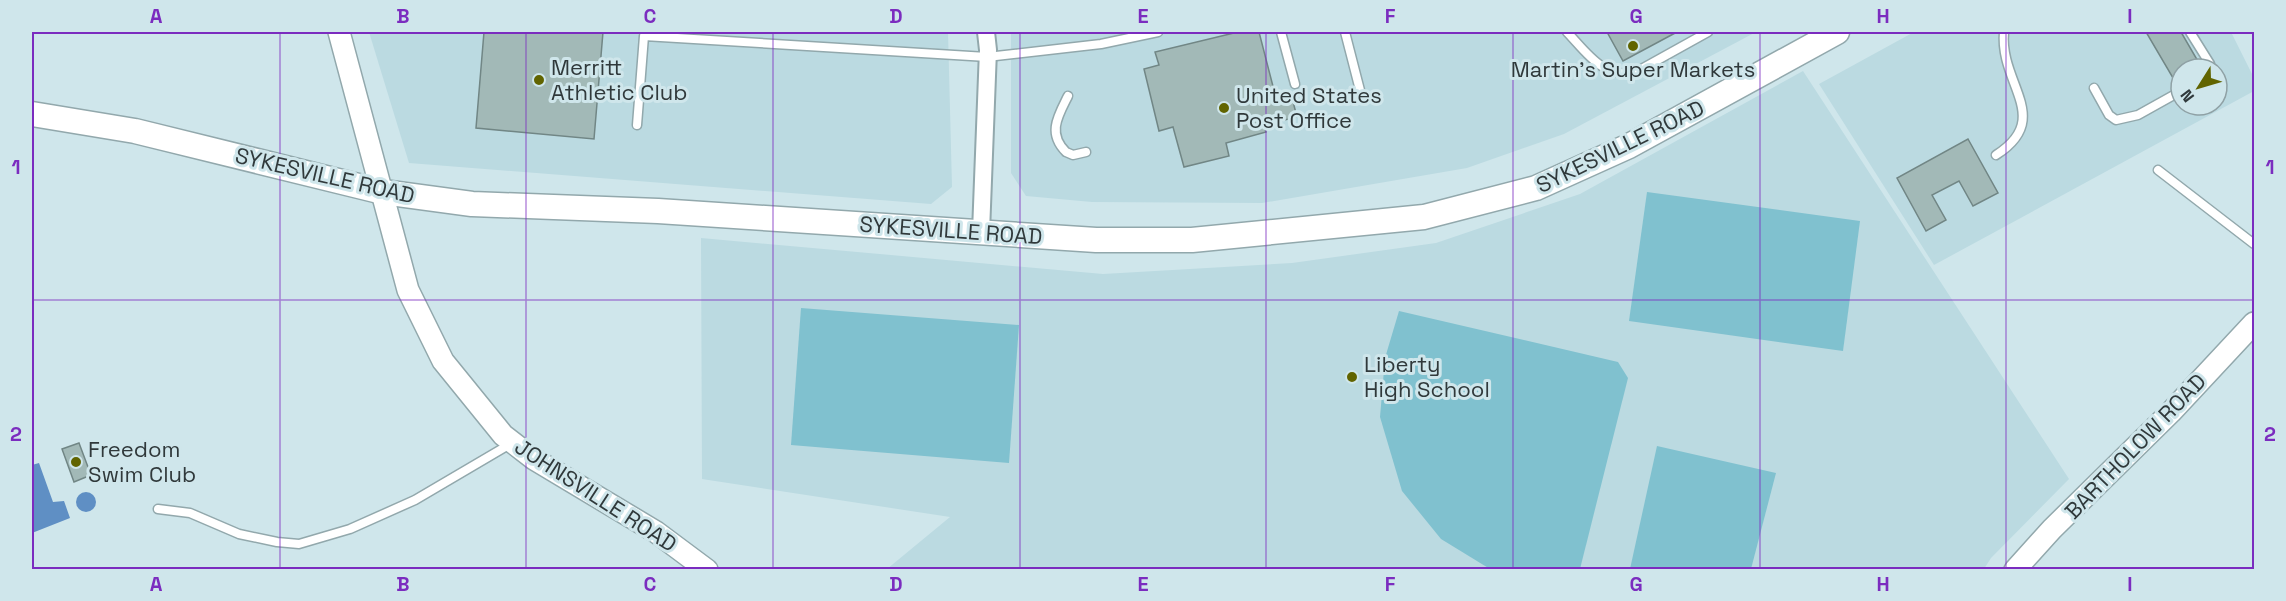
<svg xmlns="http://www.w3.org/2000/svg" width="2286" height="601" font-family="'Space Grotesk',sans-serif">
<rect width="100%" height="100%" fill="#cfe6eb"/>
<g fill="#bbdae1" fill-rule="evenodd">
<path d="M369,32H948L952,187L931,204L409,163Z"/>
<path d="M1011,32H1756L1564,134L1467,168L1262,203L1092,202L1026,196L1011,173Z"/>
<path d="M1914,32H2231L2254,78V91L1934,265L1819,84ZM2181,69H2217V105H2181Z"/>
<path d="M1803,71L2069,479L1991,558L1984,569H887L950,517L702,479L701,238L1103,274L1292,263L1436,243L1580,194Z"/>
</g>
<g fill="#80c1cf">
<path d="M1647,192L1860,221L1843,351L1629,321Z"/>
<path d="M801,308L1019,325L1009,463L791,445Z"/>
<path d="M1399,311L1618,362L1628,378L1580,569H1490L1441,539L1402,491L1380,417L1385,358Z"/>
<path d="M1657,446L1776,473L1751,569H1630Z"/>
</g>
<g fill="#5f8fc4">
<path d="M39,463L53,502L64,501L70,518L32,533V465Z"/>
<circle cx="86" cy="502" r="10"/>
</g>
<g fill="#a2b9b7" stroke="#718685" stroke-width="1.5">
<path d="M484,32H603L594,139L476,128Z"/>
<path d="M1238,32H1259L1276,98L1291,94L1297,117L1264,125L1266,132L1226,143L1229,156L1184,167L1173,127L1159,131L1144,69L1159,65L1155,52Z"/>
<path d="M1607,32H1677L1623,61Z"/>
<path d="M2146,32H2181L2199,63L2188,69H2181V73L2173,78Z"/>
<path d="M1968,139L1998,193L1973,206L1959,181L1932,195L1946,220L1926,231L1897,178Z"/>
<path d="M79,443L91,475L74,482L62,449Z"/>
</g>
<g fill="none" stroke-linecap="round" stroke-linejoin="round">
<defs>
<g id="service">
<path d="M1281,32L1295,84"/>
<path d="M1345,32L1362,98"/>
<path d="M1567,32C1587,53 1604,80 1636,72L1708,32"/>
<path d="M2190,32L2210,64L2209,69"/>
<path d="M2094,88L2109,115L2116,120L2138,115L2181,91"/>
<path d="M1068,96C1058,116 1047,133 1066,152L1073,155L1086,152"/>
<path d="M637,125L644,36L987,57L1101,44L1158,32"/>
<path d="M1996,155C2054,118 1999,84 2004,32"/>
<path d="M2158,170L2254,244"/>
<path d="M158,509L190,513L239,534L277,542L299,544L350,529L415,500L512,443"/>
</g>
<path id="minor" d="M981,232L988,50L986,32"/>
<g id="tertiary">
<path d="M339,32L408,290L443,361L503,435L534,459L656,532L707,570"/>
<path d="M2015,570L2052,529L2171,412L2254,323"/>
</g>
<path id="secondary" d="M32,114L135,131L383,192L472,204L658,211L1096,240H1192L1424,217L1536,188L1629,146L1837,32"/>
</defs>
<use href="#service" stroke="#92a8ac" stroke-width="11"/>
<use href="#minor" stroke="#92a8ac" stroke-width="20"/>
<use href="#tertiary" stroke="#92a8ac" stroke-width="24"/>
<use href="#secondary" stroke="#92a8ac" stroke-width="27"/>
<use href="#service" stroke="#fff" stroke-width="8"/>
<use href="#minor" stroke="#fff" stroke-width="16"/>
<use href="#tertiary" stroke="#fff" stroke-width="21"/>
<use href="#secondary" stroke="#fff" stroke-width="24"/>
</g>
<path fill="none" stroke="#7b2cbf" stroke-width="1.5" stroke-opacity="0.55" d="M280,32V570M526,32V570M773,32V570M1020,32V570M1266,32V570M1513,32V570M1760,32V570M2006,32V570M32,300H2254"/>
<g fill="#616400" stroke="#cfe6eb" stroke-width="2">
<circle cx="1633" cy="46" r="6"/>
<circle cx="539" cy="80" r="6"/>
<circle cx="1224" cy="108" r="6"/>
<circle cx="1352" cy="377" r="6"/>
<circle cx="76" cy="462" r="6"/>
</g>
<g text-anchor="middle" stroke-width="6" stroke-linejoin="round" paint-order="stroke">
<g font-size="22" fill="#30393b" stroke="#cfe6eb" text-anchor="start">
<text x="551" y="75">Merritt<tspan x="551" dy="25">Athletic Club</tspan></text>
<text x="1633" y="77" text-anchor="middle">Martin's Super Markets</text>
<text x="1236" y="103">United States<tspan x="1236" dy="25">Post Office</tspan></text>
<text x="1364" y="372">Liberty<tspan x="1364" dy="25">High School</tspan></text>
<text x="88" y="457">Freedom<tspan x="88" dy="25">Swim Club</tspan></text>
</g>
<g font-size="22" fill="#30393b" stroke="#cfe6eb">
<text transform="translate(1620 146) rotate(-26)" y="8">SYKESVILLE ROAD</text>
<text transform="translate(325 175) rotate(13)" y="8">SYKESVILLE ROAD</text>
<text transform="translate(951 230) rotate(4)" y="8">SYKESVILLE ROAD</text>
<text transform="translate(2135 446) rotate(-46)" y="8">BARTHOLOW ROAD</text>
<text transform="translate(596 495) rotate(33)" y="8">JOHNSVILLE ROAD</text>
</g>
</g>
<rect width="2286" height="601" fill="none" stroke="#cfe6eb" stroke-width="66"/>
<g transform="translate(2199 87) rotate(233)"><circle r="28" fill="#cfe6eb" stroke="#8fa1a5" stroke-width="1.5"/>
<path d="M0-4.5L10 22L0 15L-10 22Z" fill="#616400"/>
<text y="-9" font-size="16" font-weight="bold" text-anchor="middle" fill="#30393b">N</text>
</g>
<rect x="33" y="33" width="2220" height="535" fill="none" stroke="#7b2cbf" stroke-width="2"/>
<g font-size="20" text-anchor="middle" font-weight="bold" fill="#7b2cbf">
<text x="156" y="23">A</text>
<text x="403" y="23">B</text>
<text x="650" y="23">C</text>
<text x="896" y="23">D</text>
<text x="1143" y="23">E</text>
<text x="1390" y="23">F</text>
<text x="1636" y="23">G</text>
<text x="1883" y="23">H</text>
<text x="2130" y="23">I</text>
<text x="16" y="174">1</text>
<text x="2270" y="174">1</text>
<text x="16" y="441">2</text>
<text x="2270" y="441">2</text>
<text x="156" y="591">A</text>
<text x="403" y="591">B</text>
<text x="650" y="591">C</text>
<text x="896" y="591">D</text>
<text x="1143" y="591">E</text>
<text x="1390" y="591">F</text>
<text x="1636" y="591">G</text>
<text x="1883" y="591">H</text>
<text x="2130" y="591">I</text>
</g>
</svg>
